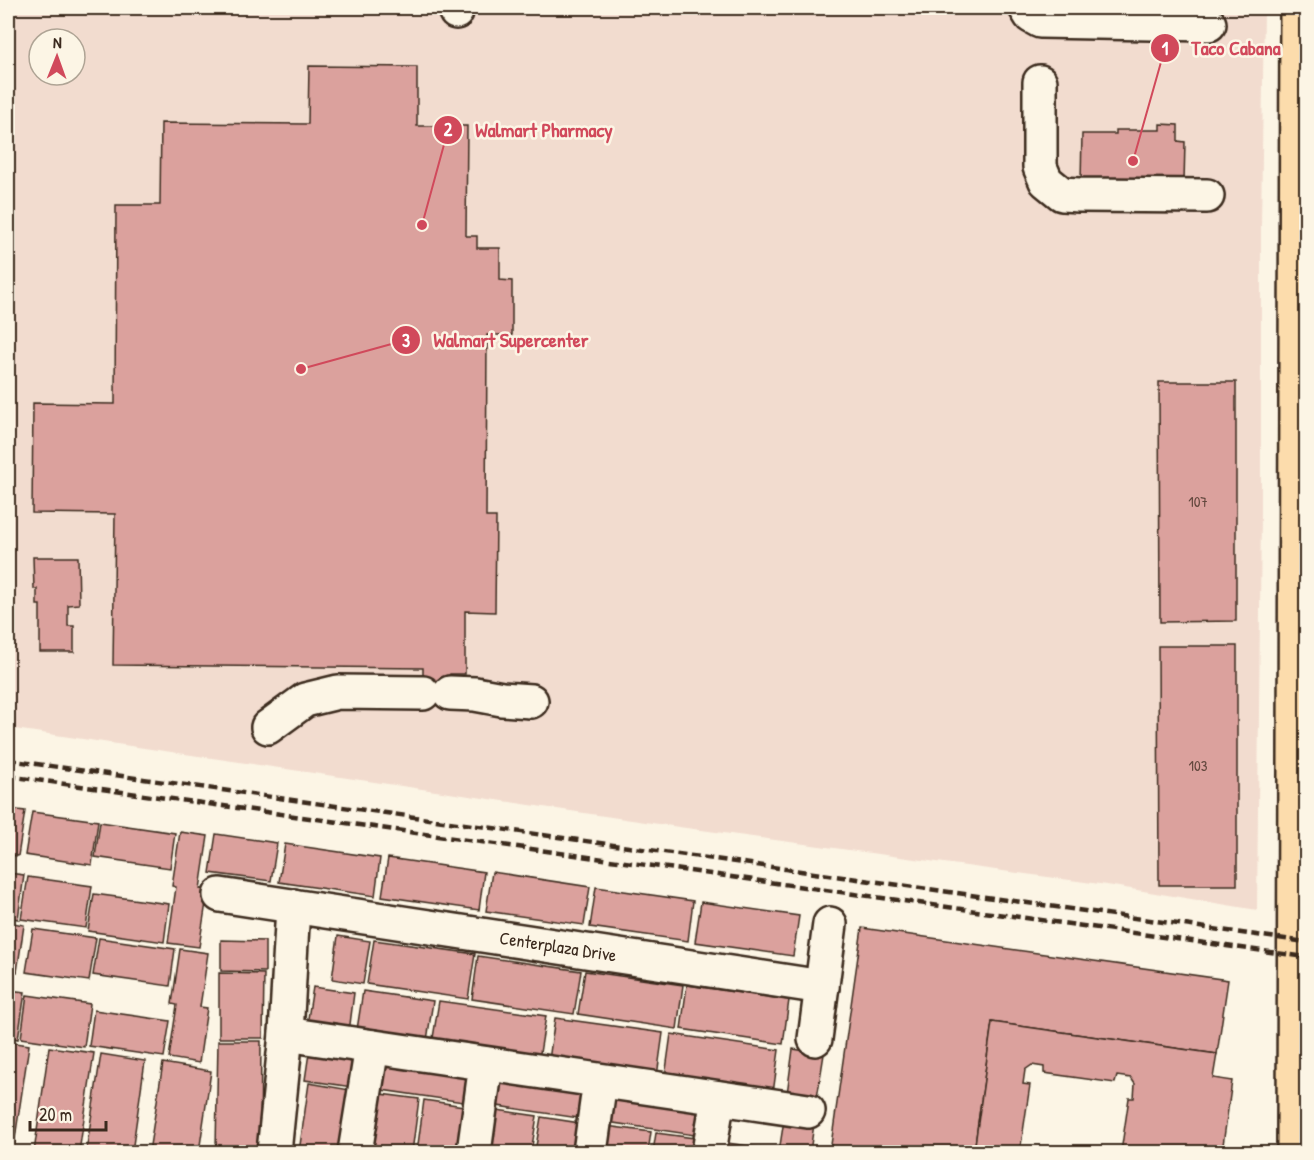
<svg xmlns="http://www.w3.org/2000/svg" width="1314" height="1160" font-family="'Patrick Hand',sans-serif">
<rect width="100%" height="100%" fill="#fcf5e5"/>
<filter id="ink" filterUnits="userSpaceOnUse"><feTurbulence type="fractalNoise" baseFrequency=".0167" numOctaves="2"/><feDisplacementMap in="SourceGraphic" scale="12" xChannelSelector="R" yChannelSelector="G"/><feConvolveMatrix kernelMatrix="1 2 1 2 8 2 1 2 1" color-interpolation-filters="sRGB"/></filter>
<g filter="url(#ink)">
<path fill="#f2dccf" fill-rule="evenodd" d="M8,8H1264L1261,228V512L1257,910L1107,885L679,827L8,728ZM39,39H75V75H39Z"/>
<g fill="#dba19d" stroke="#3b2a1e" stroke-width="1.5">
<path d="M309,66L417,67V126H467L466,236H477V248H500V280L512,281V335H487L486,517H496L495,612L465,611V674H450V703H423V668L113,665L115,514L32,513L33,403L115,404L116,205H160L161,123L308,124Z"/>
<path d="M1160,124L1178,125V141L1185,142L1184,182L1081,181L1082,134H1116V130H1160Z"/>
<path d="M1159,382H1236V621L1160,622Z"/>
<path d="M33,557H78L79,604L68,605V626H74V652H40V605H37V589H34Z"/>
<path d="M1158,646H1237V885H1159Z"/>
<path d="M8,809L25,811L18,856L8,855Z"/>
<path d="M32,812L98,821L92,865L25,855Z"/>
<path d="M100,822L175,833L170,868L95,857Z"/>
<path d="M180,832L208,836L200,889L208,890L199,947L168,943L176,887L172,886Z"/>
<path d="M216,834L277,843L271,881L210,873Z"/>
<path d="M285,844L380,858L375,896L279,882Z"/>
<path d="M388,858L484,872L479,910L382,896Z"/>
<path d="M492,872L590,887L584,925L486,911Z"/>
<path d="M8,873L24,875L18,919L8,917Z"/>
<path d="M28,877L92,886L86,928L21,919Z"/>
<path d="M596,887L693,901L688,941L590,927Z"/>
<path d="M94,894L169,904L164,942L88,931Z"/>
<path d="M701,902L799,916L793,956L695,942Z"/>
<path d="M8,922L24,925L17,972L8,970Z"/>
<path d="M862,928L1228,980L1217,1054L992,1022L974,1152H830Z"/>
<path d="M33,929L96,938L89,981L26,972Z"/>
<path d="M338,936L370,941L363,984L332,979Z"/>
<path d="M99,938L175,949L170,986L93,975Z"/>
<path d="M221,940L265,941V972L221,971Z"/>
<path d="M374,940L475,954L468,999L367,984Z"/>
<path d="M180,949L208,953L200,1007L207,1008L199,1063L169,1058L177,1005L172,1004Z"/>
<path d="M478,956L581,971L574,1014L472,999Z"/>
<path d="M585,971L683,985L677,1029L578,1014Z"/>
<path d="M219,973L264,974L263,1038H219Z"/>
<path d="M687,985L789,1000L783,1044L681,1029Z"/>
<path d="M313,987L354,993L349,1032L307,1025Z"/>
<path d="M8,990L25,992L18,1039L8,1037Z"/>
<path d="M363,991L433,1001L426,1047L356,1036Z"/>
<path d="M27,995L90,1004L84,1047L21,1038Z"/>
<path d="M439,1001L546,1016L539,1059L432,1044Z"/>
<path d="M94,1010L170,1021L164,1057L89,1046Z"/>
<path d="M555,1018L663,1033L657,1076L549,1060Z"/>
<path d="M992,1022L1217,1054L1213,1078L1232,1081L1222,1152H1121L1129,1098H1134L1135,1084L1131,1078L1117,1076L1115,1083L1044,1073V1067L1032,1065L1025,1070L1023,1084L1030,1085L1020,1152H974Z"/>
<path d="M671,1034L779,1050L773,1093L665,1077Z"/>
<path d="M218,1041H261L260,1148H216Z"/>
<path d="M8,1042L29,1045L13,1152H8Z"/>
<path d="M49,1047L94,1053L79,1152H34Z"/>
<path d="M793,1049L824,1054L817,1098L787,1094Z"/>
<path d="M309,1053L357,1060L352,1087L305,1080Z"/>
<path d="M101,1054L145,1061L132,1152H86Z"/>
<path d="M379,1062L474,1076L470,1103L375,1089Z"/>
<path d="M163,1063L211,1071L199,1152H149Z"/>
<path d="M495,1079L589,1093L585,1119L491,1105Z"/>
<path d="M309,1083L356,1091L347,1152H299Z"/>
<path d="M373,1093L419,1099L412,1152H364Z"/>
<path d="M611,1095L705,1108L701,1136L607,1122Z"/>
<path d="M424,1100L470,1107L464,1152H417Z"/>
<path d="M490,1109L537,1116L531,1152H484Z"/>
<path d="M541,1117L586,1124L582,1152H535Z"/>
<path d="M784,1120L814,1124L810,1152H779Z"/>
<path d="M606,1126L651,1132L648,1152H602Z"/>
<path d="M656,1133L702,1139L700,1152H653Z"/>
<path d="M721,1142L767,1149V1152H719Z"/>
</g>
<g fill="none" stroke-linecap="round" stroke-linejoin="round">
<defs>
<g id="minor">
<path d="M1026,8L1031,16L1040,21L1209,24"/>
<path d="M456,12V8"/>
<path d="M1040,82V167L1046,181L1062,194L1079,195L1207,196"/>
<path d="M450,693L475,694L502,699L531,701"/>
<path d="M268,727L305,700L338,692L423,693"/>
<path id="s1" d="M220,895L822,987"/>
<path d="M286,1034L808,1111"/>
<path d="M815,1039L830,924"/>
<path d="M274,1152L286,1034L293,906"/>
<path d="M355,1152L372,1047"/>
<path d="M474,1152L486,1064"/>
<path d="M590,1152L600,1081"/>
<path d="M709,1152L718,1098"/>
</g>
<path id="major" d="M1294,1152L1297,8"/>
</defs>
<use href="#minor" stroke="#3b2a1e" stroke-width="38"/>
<use href="#major" stroke="#3b2a1e" stroke-width="38"/>
<use href="#minor" stroke="#fcf5e5" stroke-width="33"/>
<use href="#major" stroke="#fcdcac" stroke-width="33"/>
<g stroke="#3b2a1e" stroke-width="4.5" stroke-dasharray="9 4.5" stroke-linecap="butt">
<path d="M8,760L1306,942"/>
<path d="M8,776L1306,957"/>
</g>
</g>
</g>
<g text-anchor="middle" stroke-width="5" stroke-linejoin="round" paint-order="stroke">
<g font-size="15" fill="#63483e">
<text x="1198" y="507">107</text>
<text x="1198" y="771">103</text>
</g>
<g font-size="18" fill="#3b2a1e" stroke="#fcf5e5">
<text dy="6" stroke="none"><textPath href="#s1" startOffset="342">Centerplaza Drive</textPath></text>
</g>
</g>
<path fill="none" stroke="#d1495b" stroke-width="2" d="M1133 161L1165 48M422 225L448 130M301 369L406 340"/>
<g fill="#d1495b" stroke="#fcf5e5" stroke-width="2">
<circle cx="1133" cy="161" r="6"/>
<circle cx="422" cy="225" r="6"/>
<circle cx="301" cy="369" r="6"/>
<circle cx="1165" cy="48" r="15"/>
<circle cx="448" cy="130" r="15"/>
<circle cx="406" cy="340" r="15"/>
</g>
<g font-size="18" text-anchor="middle" font-weight="bold" fill="#fff">
<text x="1165" y="55">1</text>
<text x="448" y="136">2</text>
<text x="406" y="347">3</text>
</g>
<g font-size="20" text-anchor="middle" font-weight="bold" fill="#d1495b" stroke="#fcf5e5" stroke-width="5" stroke-linejoin="round" paint-order="stroke">
<text x="1236" y="55">Taco Cabana</text>
<text x="544" y="137">Walmart Pharmacy</text>
<text x="511" y="347">Walmart Supercenter</text>
</g>
<rect width="1314" height="1160" fill="none" stroke="#fcf5e5" stroke-width="30"/>
<rect x="15" y="15" width="1284" height="1130" fill="none" stroke="#3b2a1e" stroke-width="2" filter="url(#ink)"/>
<g transform="translate(57 57) rotate(1)"><circle r="28" fill="#fcf5e5" stroke="#afa495" stroke-width="1.5"/>
<path d="M0-4.5L10 22L0 15L-10 22Z" fill="#d1495b"/>
<text y="-9" font-size="16" font-weight="bold" text-anchor="middle" fill="#3b2a1e">N</text>
</g>
<path d="M30 1121v9h76v-9" fill="none" stroke="#3b2a1e" stroke-width="3"/>
<text x="39" y="1121" font-size="18" fill="#3b2a1e" stroke="#fcf5e5" stroke-width="4.5" paint-order="stroke">20 m</text>
</svg>
